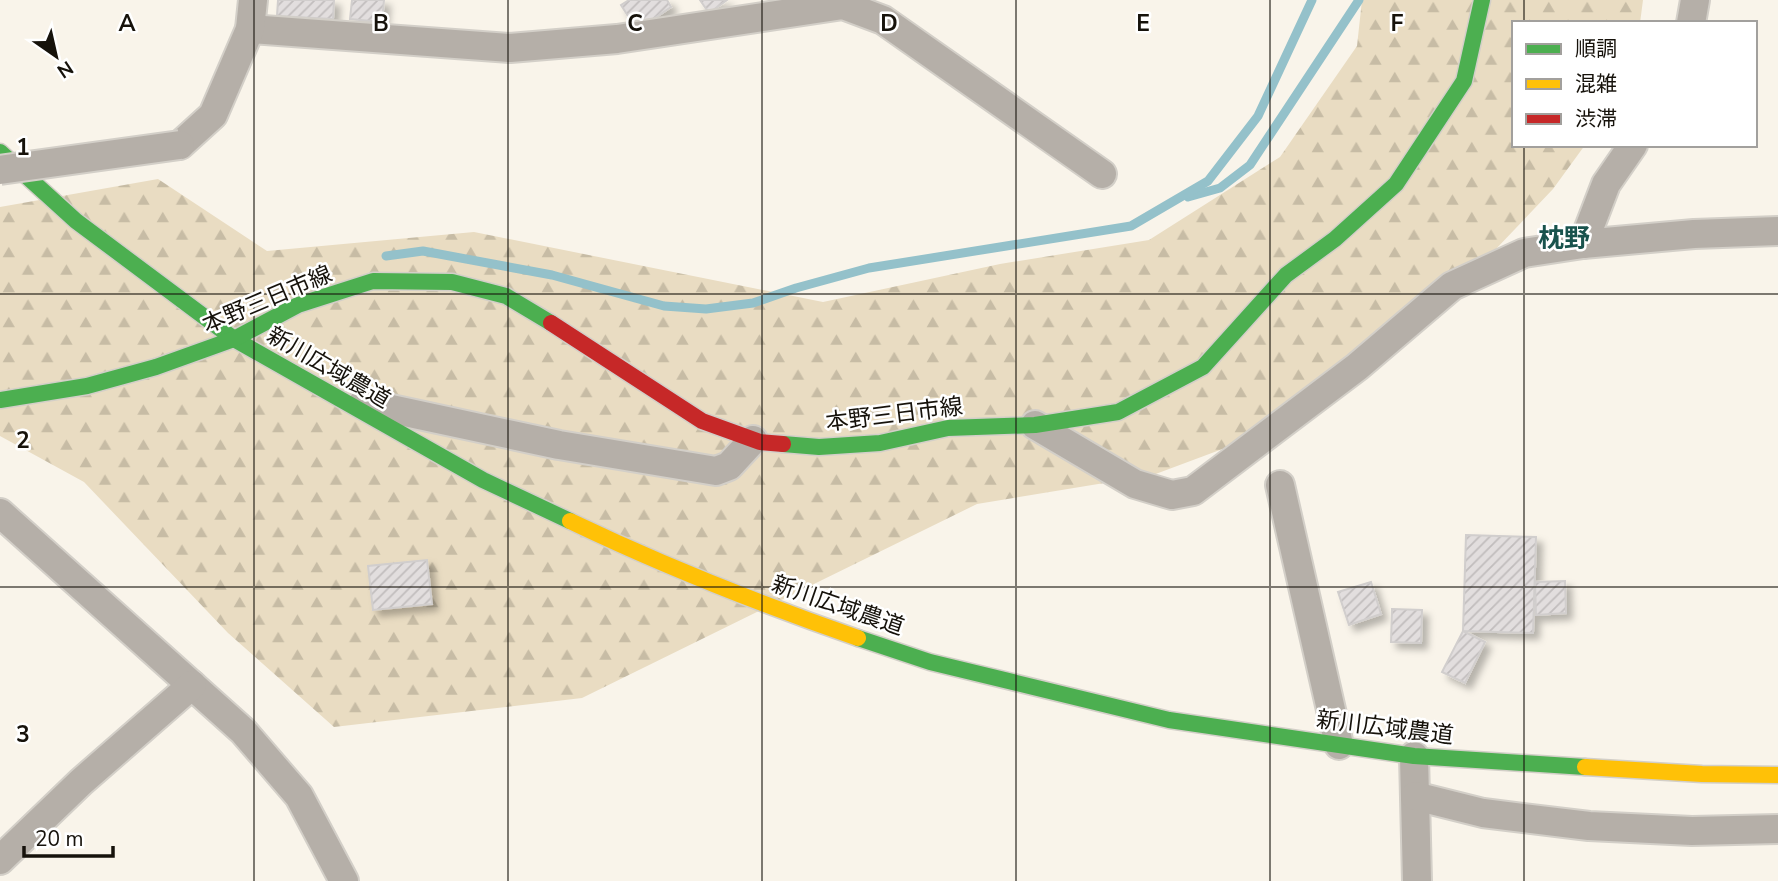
<svg xmlns="http://www.w3.org/2000/svg" width="1778" height="881" font-family="'Nunito Sans','Noto Sans JP',sans-serif">
<defs>
<pattern id="forest-firs" width="22" height="20" patternUnits="userSpaceOnUse" patternTransform="scale(1.75)"><rect width="22" height="20" fill="#e9dcc2"/><path d="M5 1l3.5 6h-7zM16 11l3.5 6h-7z" fill="#c7bca5"/></pattern>
<pattern id="building-hatch" width="6" height="6" patternUnits="userSpaceOnUse" patternTransform="scale(1.75)"><rect width="6" height="6" fill="#e2dede"/><path d="M-1 1l2-2M0 6l6-6M5 7l2-2" fill="none" stroke="#c1bdbd"/></pattern>
<filter id="shadow"><feDropShadow dx="6" dy="6" stdDeviation="3.5" flood-color="#0004"/></filter>
</defs>
<rect width="100%" height="100%" fill="#f9f4ea"/>
<path fill="url(#forest-firs)" d="M1362,0H1643L1640,23H1514V145H1585L1553,189L1455,292L1268,432L1153,475L977,504L582,698L334,727L228,633L84,482L0,436V207L158,179L267,251L474,232L823,302L1000,264L1149,240L1280,157L1357,46Z"/>
<g fill="none" stroke-linecap="round" stroke-linejoin="round">
<g stroke="#94c1ca" stroke-width="9">
<path d="M1188,197L1220,188L1250,165L1359,0"/>
<path d="M386,256L423,251L552,275L664,306L706,309L753,303L796,288L869,268L1131,226L1208,181L1258,116L1312,0"/>
</g>
</g>
<g fill="url(#building-hatch)" stroke="#d1cecd" stroke-width="2" filter="url(#shadow)">
<path d="M278,0H334L333,19L277,16Z"/>
<path d="M352,0H384L382,22L350,19Z"/>
<path d="M629,0H667L671,7L637,30L621,5Z"/>
<path d="M700,0H727L709,13Z"/>
<path d="M1466,535L1536,537L1533,633L1463,631Z"/>
<path d="M427,560L432,604L373,610L368,566Z"/>
<path d="M1565,581L1566,613L1536,615L1535,582Z"/>
<path d="M1371,582L1381,614L1349,625L1338,592Z"/>
<path d="M1392,609L1422,610L1421,643L1391,642Z"/>
<path d="M1463,631L1485,642L1465,683L1442,672Z"/>
</g>
<g fill="none" stroke-linecap="round" stroke-linejoin="round">
<defs>
<g id="street">
<path d="M1691,23L1695,0"/>
<path d="M250,29L510,48L617,39L843,5L883,20L1102,174"/>
<path d="M180,145L213,115L250,29L253,0"/>
<path d="M1583,244L1606,184L1633,145"/>
<path d="M363,403L559,445L716,471L729,466L753,440"/>
<path d="M1035,425L1135,484L1172,495L1193,491L1357,367L1452,286L1524,253L1583,244L1694,234L1778,231"/>
<path d="M1280,485L1339,745"/>
<path d="M0,513L243,731L299,796L344,881"/>
<path d="M1414,756L1417,881"/>
<path d="M1415,796L1483,813L1589,826L1692,831L1778,829"/>
<path d="M0,860L81,782L192,685"/>
</g>
<g id="fast">
<path d="M0,152L76,221L234,339L483,480L570,521"/>
<path d="M0,400L87,386L156,367L234,339L298,305L373,281L452,282L506,296L551,323"/>
<path d="M783,444L819,447L880,443L948,428L1035,425L1118,412L1203,367L1286,275L1335,239L1396,184L1464,81L1482,0"/>
<path d="M858,638L930,662L1169,720L1414,756L1585,767"/>
</g>
<g id="slow">
<path d="M570,521C664,566 760,604 858,638"/>
<path d="M1585,767L1702,774L1778,775"/>
</g>
<path id="jam" d="M551,323L702,421L760,442L783,444"/>
</defs>
<use href="#street" stroke="#d3cfc8" stroke-width="32"/>
<use href="#fast" stroke="#d3cfc8" stroke-width="19"/>
<use href="#slow" stroke="#d3cfc8" stroke-width="19"/>
<use href="#jam" stroke="#d3cfc8" stroke-width="19"/>
<use href="#street" stroke="#b5afa8" stroke-width="28"/>
<use href="#fast" stroke="#4caf50" stroke-width="16"/>
<use href="#slow" stroke="#ffc107" stroke-width="16"/>
<use href="#jam" stroke="#c62828" stroke-width="16"/>
<defs>
<path id="street-bridge" d="M0,170L180,145"/>
</defs>
<use href="#street-bridge" stroke="#d3cfc8" stroke-width="32" stroke-linecap="butt"/>
<use href="#street-bridge" stroke="#b5afa8" stroke-width="28"/>
</g>
<path fill="none" stroke="#16120b" stroke-width="2" stroke-opacity="0.55" d="M254,0V881M508,0V881M762,0V881M1016,0V881M1270,0V881M1524,0V23M1524,145V881M0,294H1778M0,587H1778"/>
<g text-anchor="middle" stroke-width="5" stroke-linejoin="round" paint-order="stroke">
<g font-size="23" fill="#16120b" stroke="#fff">
<text transform="translate(267 299) rotate(-23)" y="8">本野三日市線</text>
<text transform="translate(329 367) rotate(30)" y="8">新川広域農道</text>
<text transform="translate(894 414) rotate(-7)" y="8">本野三日市線</text>
<text transform="translate(838 605) rotate(19)" y="8">新川広域農道</text>
<text transform="translate(1385 727) rotate(7)" y="8">新川広域農道</text>
</g>
<g font-size="26" font-weight="bold" fill="#19534d" stroke="#fff">
<text x="1564" y="247">枕野</text>
</g>
</g>
<g font-size="23" text-anchor="middle" font-weight="bold" fill="#16120b" stroke="#fff" stroke-width="5" stroke-linejoin="round" paint-order="stroke">
<text x="127" y="31">A</text>
<text x="381" y="31">B</text>
<text x="635" y="31">C</text>
<text x="889" y="31">D</text>
<text x="1143" y="31">E</text>
<text x="1397" y="31">F</text>
<text x="23" y="155">1</text>
<text x="23" y="448">2</text>
<text x="23" y="742">3</text>
</g>
<rect x="1512" y="21" width="245" height="126" fill="#ffffff" stroke="#a2a09d" stroke-width="2"/>
<rect x="1526" y="44" width="35" height="10" fill="#4caf50" stroke="#a2a09d" stroke-width="2"/>
<text x="1575" y="56" font-size="21" fill="#16120b">順調</text>
<rect x="1526" y="79" width="35" height="10" fill="#ffc107" stroke="#a2a09d" stroke-width="2"/>
<text x="1575" y="91" font-size="21" fill="#16120b">混雑</text>
<rect x="1526" y="114" width="35" height="10" fill="#c62828" stroke="#a2a09d" stroke-width="2"/>
<text x="1575" y="126" font-size="21" fill="#16120b">渋滞</text>
<g transform="translate(56 56) rotate(146)" stroke="#ffffff" stroke-width="5" paint-order="stroke">
<path d="M0-5L12 26L0 18L-12 26Z" fill="#16120b"/>
<text y="-10" font-size="19" font-weight="bold" text-anchor="middle" fill="#16120b">N</text>
</g>
<path d="M24 846v10h89v-10" fill="none" stroke="#16120b" stroke-width="3.5"/>
<text x="35" y="846" font-size="21" fill="#16120b" stroke="#ffffff" stroke-width="5" paint-order="stroke">20 m</text>
</svg>
